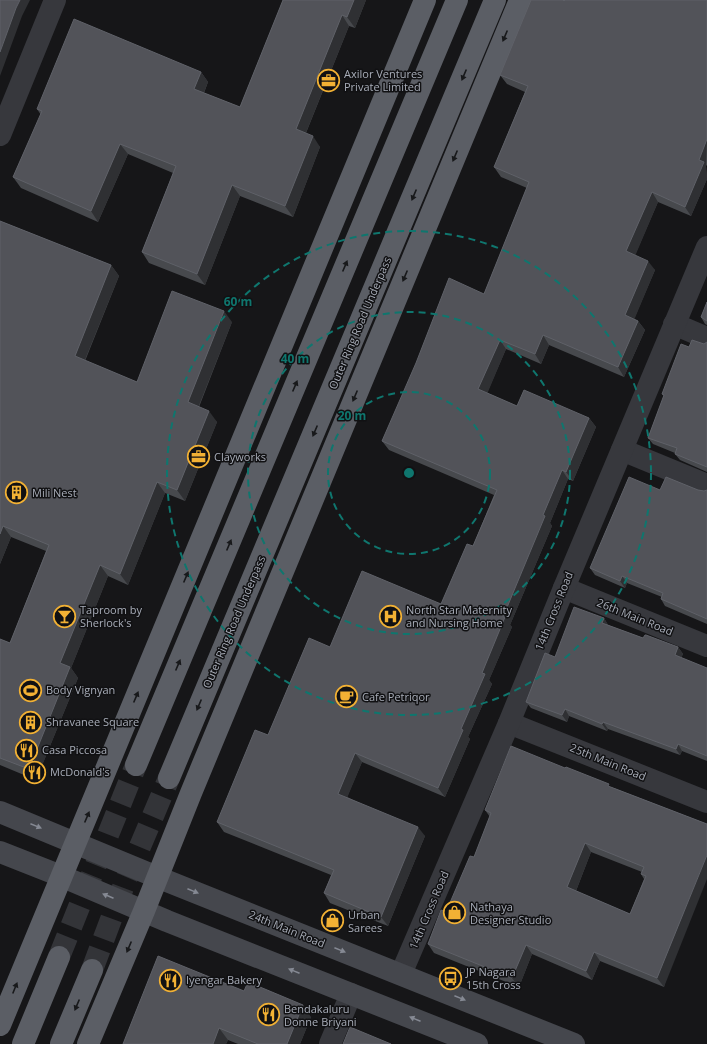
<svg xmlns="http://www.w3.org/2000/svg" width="707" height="1044" font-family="'Open Sans',sans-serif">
<rect width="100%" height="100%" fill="#161618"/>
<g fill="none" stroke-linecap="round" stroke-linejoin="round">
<g stroke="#333438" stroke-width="22" stroke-dasharray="22 11" stroke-linecap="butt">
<path d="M59,957L136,765"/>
<path d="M92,970L125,882L169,778"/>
</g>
<g stroke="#37383d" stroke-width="22">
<path d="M0,135L55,0"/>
<path d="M674,324L707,338"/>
<path d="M622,450L707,485"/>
<path d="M564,588L707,646"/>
<path d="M330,1044L351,994"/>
</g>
<g stroke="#37383d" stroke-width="22">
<path d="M509,723L707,802"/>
<path d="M401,974L509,723L564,588L707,247"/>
</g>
<g stroke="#45474d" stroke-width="22">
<path d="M0,812L157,877L574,1044"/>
<path d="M0,852L61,876L167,921L477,1044"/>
</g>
<g stroke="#5b5e65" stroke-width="22">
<path d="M136,765L457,0"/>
<path d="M169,778L495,0"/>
<path d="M0,1025L425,0"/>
<path d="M23,1044L59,957"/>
<path d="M61,1044L92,970"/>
<path d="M88,1044L144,911L191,793L520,0"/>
</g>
</g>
<g fill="#47494d" fill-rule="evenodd">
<path d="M283,0H366L355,28L349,26L306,133L320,147L293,217L240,196L205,285L149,263L142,252L173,173L128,154L98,222L21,188L13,177L41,115L37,109L201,72L208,82L204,93L240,107Z"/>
<path d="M707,0V165L706,166L707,179L691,216L658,202L635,255L655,270L634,319L638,321L645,330L624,377L549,345L541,364L506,349L487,393L517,406L589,418L596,427L573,481L568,479L550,523L552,526L510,625L512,627L489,680L492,684L468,737L470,739L445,797L362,762L347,797L425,836L388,926L330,903L324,893L331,875L224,832L217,822L268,735L330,647L441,604L473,546L494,495L389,450L382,441L484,294L527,188L501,177L494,167L525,92L507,84L500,75L564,1Z"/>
<path d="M0,221L111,265L119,276L85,361L137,382L232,322L199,407L217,422L185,501L165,493L128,585L108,576L71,668L78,678L36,780L0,765V639L10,643L46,551L11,537L0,564Z"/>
<path d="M707,302V325L705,324L701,317Z"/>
<path d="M707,342V472L680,460L675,454V453L653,444L648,438L664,396L662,394L689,347L704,344Z"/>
<path d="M660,490H698L704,491L707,490V624L665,606L661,599L662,597L627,583L625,588L595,575L590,568Z"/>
<path d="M604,618L608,625L643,638L678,647L683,654L681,658L707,668V761L682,751L680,755L608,729L607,731L569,716L567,722L531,708L526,702L555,657Z"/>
<path d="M611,787L707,824L664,987L600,961L592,980L532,954L519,987L434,953L428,944L446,912L474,857L490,817L485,810ZM591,852L642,872L641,874L644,879L630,914L576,891Z"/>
<path d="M244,991L311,1017L300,1044H238L228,1040L226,1044H123Z"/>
</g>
<g fill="#2f3033">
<path d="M20,0H30L22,16L0,76V52L16,8Z"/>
<path d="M354,0H366L355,28L347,17Z"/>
<path d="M342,15L349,26L303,140L296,129Z"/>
<path d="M201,72L208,82L201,100L194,89Z"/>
<path d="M313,136L320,147L293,217L285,206Z"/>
<path d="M707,139L706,166L707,179L691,216L685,207L699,160Z"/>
<path d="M120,144L128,154L98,222L91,211Z"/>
<path d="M232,185L240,196L205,285L197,274Z"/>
<path d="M652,192L658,202L633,261L626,251Z"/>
<path d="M648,261L655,270L632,325L625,315Z"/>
<path d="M111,265L119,276L82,367L75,356Z"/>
<path d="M224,311L232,322L196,413L188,402Z"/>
<path d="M638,321L645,330L624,377L618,367Z"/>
<path d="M543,335L549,345L541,364L535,354Z"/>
<path d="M500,340L506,349L485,399L478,389Z"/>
<path d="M209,411L217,422L185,501L177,490Z"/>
<path d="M589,418L596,427L573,481L566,472Z"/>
<path d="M562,470L568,479L550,523L552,526L510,625L512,627L489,680L492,684L468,737L470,739L445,797L438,788L461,729L482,673L543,515Z"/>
<path d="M157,482L165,493L128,585L120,574Z"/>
<path d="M3,526L11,537L0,564V534Z"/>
<path d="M100,565L108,576L71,668L78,678L36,780L29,769L60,663Z"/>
<path d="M622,576L627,583L625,588L620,581Z"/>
<path d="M604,618L608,625L602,623Z"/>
<path d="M678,647L683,654L679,662L675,655Z"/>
<path d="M565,709L569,716L567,722L562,715Z"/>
<path d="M603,722L608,729L607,731L602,724Z"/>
<path d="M678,744L682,751L680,755L676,749Z"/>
<path d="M355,753L362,762L345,803L338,794Z"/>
<path d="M418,827L425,836L388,926L381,917Z"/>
<path d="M585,843L591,852L574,896L567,887Z"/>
<path d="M707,855V879L664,987L657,978Z"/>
<path d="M526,945L532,954L519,987L512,978Z"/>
<path d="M594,952L600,961L592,980L586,971Z"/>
<path d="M303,1005L311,1017L300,1044H287Z"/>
<path d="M219,1028L228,1040L226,1044H213Z"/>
</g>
<g fill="#525359" stroke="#5f6168" fill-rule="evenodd">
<path d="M0,0H20L16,8L0,52Z"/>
<path d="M283,0H354L347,17L342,15L296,129L313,136L285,206L232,185L197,274L142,252L176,166L120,144L91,211L13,177L42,111L37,109L74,19L201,72L194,89L240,107Z"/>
<path d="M531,0H563L564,1L565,0H707V139L699,160L704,162L685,207L652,192L626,251L648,261L625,315L638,321L618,367L543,335L535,354L500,340L478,389L517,406L524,390L589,418L566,472L562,470L543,515L545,516L503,617H505L482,673L485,674L461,729L463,730L438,788L355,753L338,794L418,827L381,917L324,893L334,870L217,822L255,730L268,735L309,638L330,647L362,571L441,604L467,544L473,546L497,490L382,441L416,363L449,278L484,294L529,182L494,167L528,86L500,75Z"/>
<path d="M0,221L111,265L75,356L137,382L172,291L224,311L188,402L209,411L177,490L157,482L120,574L100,565L60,663L70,667L29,769L0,758V639L10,643L49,545L3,526L0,534Z"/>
<path d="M707,302V321L701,317Z"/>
<path d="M692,340L704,344L707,342V467L675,454L677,448L648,438L664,395L662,394L681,344L689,347Z"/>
<path d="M629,477L660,490L666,477L698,490L704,491L707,490V619L661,599L663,593L622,576L620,581L590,568Z"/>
<path d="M574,607L604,618L602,623L643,638L645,635H646L678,647L675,655L707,668V756L678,744L676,749L603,722L602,724L565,709L562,715L526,702L545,653L555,657Z"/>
<path d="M511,746L565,768L566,767L609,784L608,786L707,824V855L657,978L594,952L586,971L526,945L512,978L428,944L441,910L446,912L470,856L474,857L491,813L485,810ZM585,843L644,867L641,874L646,876L630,914L567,887Z"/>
<path d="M158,956L244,991L248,982L303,1005L287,1044H258L219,1028L213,1044H123Z"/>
<path d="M350,1027L391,1044H343Z"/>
</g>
<defs><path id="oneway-solid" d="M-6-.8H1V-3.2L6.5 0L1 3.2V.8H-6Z"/></defs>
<g fill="#18191b">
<use href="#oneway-solid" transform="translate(505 36) rotate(113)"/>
<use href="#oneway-solid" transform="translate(464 75) rotate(113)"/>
<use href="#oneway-solid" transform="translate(455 156) rotate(113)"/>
<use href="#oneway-solid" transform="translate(414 195) rotate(113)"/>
<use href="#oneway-solid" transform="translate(345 266) rotate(-67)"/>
<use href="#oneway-solid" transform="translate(405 276) rotate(113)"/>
<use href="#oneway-solid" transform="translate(295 386) rotate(-67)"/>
<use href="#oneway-solid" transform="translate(355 396) rotate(113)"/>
<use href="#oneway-solid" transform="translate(315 431) rotate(113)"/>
<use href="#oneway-solid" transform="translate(229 545) rotate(-67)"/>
<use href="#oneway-solid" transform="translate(186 577) rotate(-67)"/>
<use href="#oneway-solid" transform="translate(178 665) rotate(-67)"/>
<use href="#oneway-solid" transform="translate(136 697) rotate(-67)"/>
<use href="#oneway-solid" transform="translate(199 705) rotate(113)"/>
<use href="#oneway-solid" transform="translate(87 817) rotate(-67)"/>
<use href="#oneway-solid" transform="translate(129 947) rotate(113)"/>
<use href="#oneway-solid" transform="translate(15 988) rotate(-68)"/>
<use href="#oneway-solid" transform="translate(77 1005) rotate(113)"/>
</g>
<g fill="#858993">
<use href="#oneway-solid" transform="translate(36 826) rotate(22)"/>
<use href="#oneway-solid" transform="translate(193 891) rotate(22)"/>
<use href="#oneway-solid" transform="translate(108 896) rotate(-157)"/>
<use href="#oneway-solid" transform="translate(340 950) rotate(22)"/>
<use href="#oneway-solid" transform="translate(294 971) rotate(-158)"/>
<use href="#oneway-solid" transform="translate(460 998) rotate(22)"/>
<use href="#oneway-solid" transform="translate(415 1019) rotate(-158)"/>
</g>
<g fill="none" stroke="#0f766e" stroke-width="2" stroke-dasharray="7 5">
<circle cx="409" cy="473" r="81"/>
<circle cx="409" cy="473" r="161"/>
<circle cx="409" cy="473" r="242"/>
</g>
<defs>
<symbol id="office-ring" viewBox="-11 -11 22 22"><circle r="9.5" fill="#111113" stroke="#f2b134" stroke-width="1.5"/><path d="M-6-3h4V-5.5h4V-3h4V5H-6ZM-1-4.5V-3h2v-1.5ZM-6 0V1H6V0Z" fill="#f2b134"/></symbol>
<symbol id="building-ring" viewBox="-11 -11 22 22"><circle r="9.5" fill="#111113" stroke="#f2b134" stroke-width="1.5"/><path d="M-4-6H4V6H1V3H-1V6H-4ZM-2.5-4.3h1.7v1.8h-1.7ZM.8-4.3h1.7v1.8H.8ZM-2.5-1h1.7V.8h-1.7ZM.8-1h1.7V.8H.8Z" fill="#f2b134"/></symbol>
<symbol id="bar-ring" viewBox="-11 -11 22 22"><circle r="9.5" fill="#111113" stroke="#f2b134" stroke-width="1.5"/><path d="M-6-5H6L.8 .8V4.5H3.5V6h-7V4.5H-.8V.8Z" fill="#f2b134"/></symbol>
<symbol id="hospital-ring" viewBox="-11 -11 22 22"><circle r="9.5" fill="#111113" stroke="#f2b134" stroke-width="1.5"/><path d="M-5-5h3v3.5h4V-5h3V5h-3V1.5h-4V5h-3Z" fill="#f2b134"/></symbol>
<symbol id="stadium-ring" viewBox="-11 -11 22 22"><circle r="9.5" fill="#111113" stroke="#f2b134" stroke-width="1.5"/><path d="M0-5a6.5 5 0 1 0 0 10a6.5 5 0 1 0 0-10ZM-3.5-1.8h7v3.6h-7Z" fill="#f2b134"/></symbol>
<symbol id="cafe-ring" viewBox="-11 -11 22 22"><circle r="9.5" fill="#111113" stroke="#f2b134" stroke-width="1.5"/><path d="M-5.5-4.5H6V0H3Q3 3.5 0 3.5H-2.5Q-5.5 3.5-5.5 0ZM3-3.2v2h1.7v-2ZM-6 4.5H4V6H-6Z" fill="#f2b134"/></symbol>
<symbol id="restaurant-ring" viewBox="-11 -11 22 22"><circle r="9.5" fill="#111113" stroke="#f2b134" stroke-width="1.5"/><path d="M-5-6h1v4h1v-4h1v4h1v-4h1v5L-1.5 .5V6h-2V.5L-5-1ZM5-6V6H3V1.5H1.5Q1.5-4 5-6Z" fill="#f2b134"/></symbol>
<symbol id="shop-ring" viewBox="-11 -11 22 22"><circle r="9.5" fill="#111113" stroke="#f2b134" stroke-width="1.5"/><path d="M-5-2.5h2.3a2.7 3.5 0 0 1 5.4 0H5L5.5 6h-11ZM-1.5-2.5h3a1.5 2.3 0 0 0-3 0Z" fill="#f2b134"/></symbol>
<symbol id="bus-ring" viewBox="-11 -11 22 22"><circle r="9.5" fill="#111113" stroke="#f2b134" stroke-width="1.5"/><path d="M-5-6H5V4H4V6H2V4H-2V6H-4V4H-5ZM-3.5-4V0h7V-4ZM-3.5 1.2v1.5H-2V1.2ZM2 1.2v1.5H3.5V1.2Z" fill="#f2b134"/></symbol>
</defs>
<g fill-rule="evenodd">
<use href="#office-ring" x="316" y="68" width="25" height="25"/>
<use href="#office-ring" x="186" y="444" width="25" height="25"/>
<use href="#building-ring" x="4" y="480" width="25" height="25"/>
<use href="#bar-ring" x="52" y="604" width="25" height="25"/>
<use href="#hospital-ring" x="378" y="604" width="25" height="25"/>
<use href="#stadium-ring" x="18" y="678" width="25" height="25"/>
<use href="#cafe-ring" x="334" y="684" width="25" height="25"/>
<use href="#building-ring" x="18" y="710" width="25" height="25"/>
<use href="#restaurant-ring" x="14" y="738" width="25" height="25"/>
<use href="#restaurant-ring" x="22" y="760" width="25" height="25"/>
<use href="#shop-ring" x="442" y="900" width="25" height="25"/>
<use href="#shop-ring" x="320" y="908" width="25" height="25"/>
<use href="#bus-ring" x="438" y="966" width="25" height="25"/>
<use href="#restaurant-ring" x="158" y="968" width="25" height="25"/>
<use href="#restaurant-ring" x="256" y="1002" width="25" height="25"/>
</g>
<g text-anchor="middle" stroke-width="3" stroke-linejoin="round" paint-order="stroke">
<g font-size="11" fill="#a8adb8" stroke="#111113" text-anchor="start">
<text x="344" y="78">Axilor Ventures<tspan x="344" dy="13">Private Limited</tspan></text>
<text x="214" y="461">Clayworks</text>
<text x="32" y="497">Mili Nest</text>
<text x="80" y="614">Taproom by<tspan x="80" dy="13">Sherlock's</tspan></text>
<text x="406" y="614">North Star Maternity<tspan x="406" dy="13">and Nursing Home</tspan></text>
<text x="46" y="694">Body Vignyan</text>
<text x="362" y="701">Cafe Petriqor</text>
<text x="46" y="726">Shravanee Square</text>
<text x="42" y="754">Casa Piccosa</text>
<text x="50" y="776">McDonald's</text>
<text x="470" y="911">Nathaya<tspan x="470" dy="13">Designer Studio</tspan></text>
<text x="348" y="919">Urban<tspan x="348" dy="13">Sarees</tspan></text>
<text x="466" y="976">JP Nagara<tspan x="466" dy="13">15th Cross</tspan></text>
<text x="186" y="984">Iyengar Bakery</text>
<text x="284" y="1013">Bendakaluru<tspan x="284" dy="13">Donne Briyani</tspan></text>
</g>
<g font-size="11" fill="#a8adb8" stroke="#111113">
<text transform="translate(360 323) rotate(-67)" y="4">Outer Ring Road Underpass</text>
<text transform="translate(554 611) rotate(-68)" y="4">14th Cross Road</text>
<text transform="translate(635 617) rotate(22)" y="4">26th Main Road</text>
<text transform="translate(234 622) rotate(-67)" y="4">Outer Ring Road Underpass</text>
<text transform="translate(608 762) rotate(22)" y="4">25th Main Road</text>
<text transform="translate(429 910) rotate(-67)" y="4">14th Cross Road</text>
<text transform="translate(287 929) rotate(22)" y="4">24th Main Road</text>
</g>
</g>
<circle cx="409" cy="473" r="6" fill="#0f766e" stroke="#111113" stroke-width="2"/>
<g font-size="12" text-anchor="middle" font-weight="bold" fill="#0f766e" stroke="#111113" stroke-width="3" stroke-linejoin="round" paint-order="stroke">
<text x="238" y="306">60 m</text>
<text x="295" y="363">40 m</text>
<text x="352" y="420">20 m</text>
</g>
</svg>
